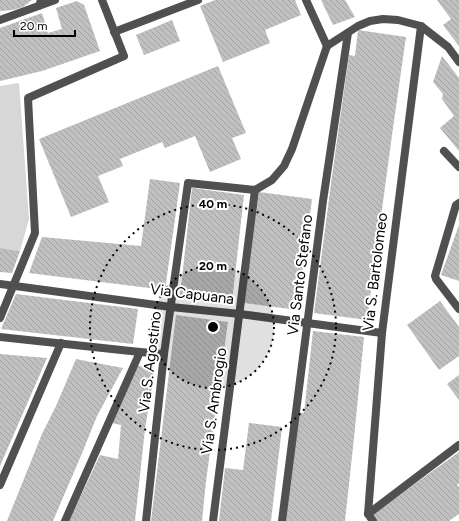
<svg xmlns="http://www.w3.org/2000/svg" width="459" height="521" font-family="Figtree,sans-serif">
<defs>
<pattern id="building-back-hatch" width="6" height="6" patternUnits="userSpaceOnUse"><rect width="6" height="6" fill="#c0c0c0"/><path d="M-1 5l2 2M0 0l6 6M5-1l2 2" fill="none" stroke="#a3a3a3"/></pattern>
</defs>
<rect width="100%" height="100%" fill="#fff"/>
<path fill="#d7d7d7" d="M19,83L29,219L20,251L0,248V86Z"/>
<g fill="url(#building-back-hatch)">
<path d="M0,0H32L23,7L13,10L0,11Z"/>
<path d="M215,0H295L301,15L265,30L270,43L223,62L200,6Z"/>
<path d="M321,0H345L355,17L333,25Z"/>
<path d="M437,0H459V46L443,25L451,19Z"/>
<path d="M77,1L84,5L100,51L42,71L0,81V28L42,13L48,33L62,29L56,8Z"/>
<path d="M172,20L180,41L144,55L136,35Z"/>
<path d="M358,30L406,37L393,128L367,320L314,313L332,176L349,55L355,56Z"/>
<path d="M442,56L459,78V151L440,128L454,116L442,99L443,94L433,82Z"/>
<path d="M218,66L246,133L232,138L241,159L210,172L195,136L165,148L162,142L120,159L123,166L98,176L109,202L71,217L39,139Z"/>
<path d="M150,179L180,183L165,290L29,273L42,237L141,246Z"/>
<path d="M192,188L244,195L232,302L180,296Z"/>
<path d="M259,192L312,199L298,310L244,303Z"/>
<path d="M459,225V281L441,275Z"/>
<path d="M0,248L20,251L12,273L0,272Z"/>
<path d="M16,294L138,309L133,344L1,329Z"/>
<path d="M440,301L459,327V356L439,370L407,325Z"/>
<path d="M176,315L228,322L206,481L202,521H151Z"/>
<path d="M313,331L364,337L354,438L345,521H284L297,412L304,413Z"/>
<path d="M0,354L47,358L0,466Z"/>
<path d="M76,359L86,361L123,368L97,416L83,451L53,521H7L42,434L56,406Z"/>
<path d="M134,365L155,369L145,429L135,521H69L100,455L118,459L121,425L112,423Z"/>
<path d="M459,375V400L447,384Z"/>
<path d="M249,423L282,427L271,521H219L225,468L243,470Z"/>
<path d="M459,452V483L457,485L459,487V514L449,521H376L372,515Z"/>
</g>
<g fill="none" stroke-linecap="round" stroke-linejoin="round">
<g stroke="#505050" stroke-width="8">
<path d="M306,0L327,46"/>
<path d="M0,20L55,0"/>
<path d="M114,32L198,0"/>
<path d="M327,46L358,26L370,21L383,19L398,20L421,26L448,47L459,62"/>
<path d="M444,151L459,167"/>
<path d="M459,203L456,205L435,276L436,279L459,309"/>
<path d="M0,284L171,307L240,314L382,333"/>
<path d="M0,318L35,233L28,98L124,56L102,0"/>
<path d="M0,337L140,352L164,354"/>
<path d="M0,485L61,343"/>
<path d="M368,514L459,445"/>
<path d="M65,521L140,352"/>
<path d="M146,521L164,354L188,183L255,190L272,180L284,166L292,149L327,46"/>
<path d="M213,521L255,190"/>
<path d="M282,521L323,201L348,33"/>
<path d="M373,521L368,514L382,333L421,26"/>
</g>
<path stroke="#505050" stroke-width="8" d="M39,6L41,0"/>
</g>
<circle cx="213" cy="327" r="61" fill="#000" fill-opacity=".12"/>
<g fill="none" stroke="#000" stroke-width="2" stroke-dasharray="2 4">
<circle cx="213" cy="327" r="61"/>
<circle cx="213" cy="327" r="123"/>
</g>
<g text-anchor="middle" stroke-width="4" stroke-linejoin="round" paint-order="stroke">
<g font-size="15" fill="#000" stroke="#fff">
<text transform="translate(375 272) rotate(-83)" y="5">Via S. Bartolomeo</text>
<text transform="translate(300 275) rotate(-83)" y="5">Via Santo Stefano</text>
<text transform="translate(192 294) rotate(7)" y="5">Via Capuana</text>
<text transform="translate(150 362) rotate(-83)" y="5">Via S. Agostino</text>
<text transform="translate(214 401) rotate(-82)" y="5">Via S. Ambrogio</text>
</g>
</g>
<circle cx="213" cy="327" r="6" fill="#000" stroke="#fff" stroke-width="2"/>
<g font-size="12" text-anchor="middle" font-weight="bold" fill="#000" stroke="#fff" stroke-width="4" stroke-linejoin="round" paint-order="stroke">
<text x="213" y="208">40 m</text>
<text x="213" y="270">20 m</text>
</g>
<path d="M14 30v6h61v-6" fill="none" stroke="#000000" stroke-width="2"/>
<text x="20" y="30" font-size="12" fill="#000000" stroke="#ffffff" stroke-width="3" paint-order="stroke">20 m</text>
</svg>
